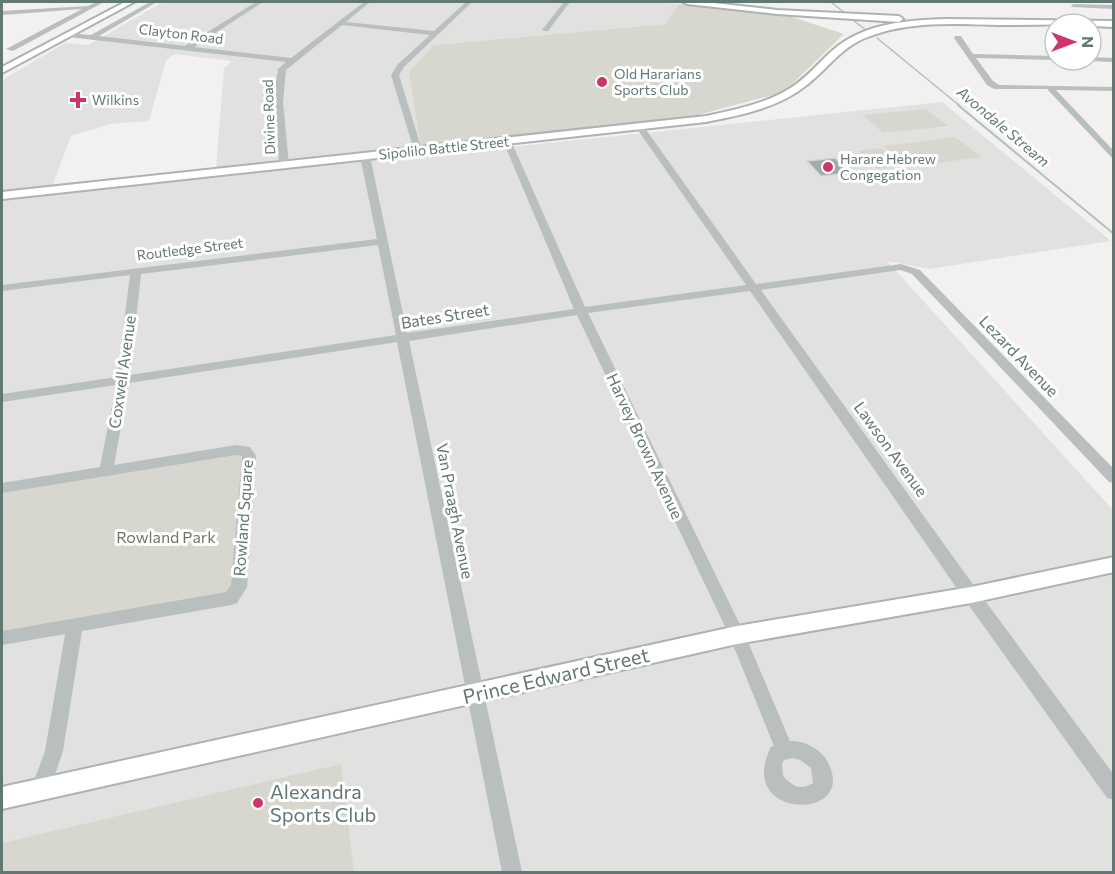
<svg xmlns="http://www.w3.org/2000/svg" width="1115" height="874" font-family="Commissioner,sans-serif">
<rect width="100%" height="100%" fill="#f3f1f0"/>
<path fill="#e1e1e0" fill-rule="evenodd" d="M163,2H660L679,4L665,24L434,45L421,148L425,156L942,102L1111,241L929,269L887,261L1113,510V872H2V80L65,43L88,45ZM175,54L232,61L224,68L216,169L53,184L71,136L110,124L149,121L166,60Z"/>
<g fill="#d8d7cf">
<path d="M679,4L792,17L844,34L784,92L683,119L421,148L409,72L434,45L665,24Z"/>
<path d="M926,109L948,126L883,133L863,115Z"/>
<path d="M955,137L982,157L908,167L884,146Z"/>
<path d="M881,148L902,166L878,169L858,151Z"/>
<path d="M245,449L236,600L2,637V490Z"/>
<path d="M341,764L354,872H2V843Z"/>
</g>
<g fill="none" stroke-linecap="round" stroke-linejoin="round">
<g stroke="#b1c0bc" stroke-width="1.5">
<path d="M831,2L846,14"/>
<path d="M854,21L866,30"/>
<path d="M877,38L960,106"/>
</g>
<path stroke="#b1c0bc" stroke-width="2" d="M958,105L1114,234"/>
</g>
<path fill="#a1acaa" stroke="#d4d3d3" stroke-width="1.5" d="M835,158L851,173L821,176L807,161Z"/>
<g fill="none" stroke-linecap="round" stroke-linejoin="round">
<defs>
<g id="major">
<path d="M125,2H134L2,73V67Z"/>
<path d="M683,2H704L777,10L899,16L903,19L899,22L777,14L687,4Z"/>
<path d="M946,19L1114,21V27L1091,26V24C1060,24 1032,25 1001,25C955,24 908,20 865,38C841,48 827,69 808,84C779,108 741,115 706,122L2,199V192L706,116C734,110 764,104 789,89C806,79 818,63 833,50C864,23 908,20 946,19Z"/>
<path d="M1114,557V572L971,603L737,644L2,809V787L737,626L971,587Z"/>
</g>
</defs>
<use href="#major" stroke="#acb3b2" stroke-width="4"/>
<g fill="#b8bfbe" fill-rule="evenodd">
<path d="M97,2H104L13,51L6,49L82,9L2,15V11L88,6Z"/>
<path d="M150,2H157L99,36L185,46L256,2H263L194,47L291,58L364,2H370L346,22L434,31L466,2H472L404,67L399,75L422,150L421,152L414,150L391,75L398,64L430,35L342,25L286,70L283,102L289,165L284,168L279,165L275,89L278,69L286,62L68,37L64,35L68,33L91,35Z"/>
<path d="M564,2H570L548,31H544L542,30Z"/>
<path d="M1073,4L1113,5L1114,9L1071,7Z"/>
<path d="M955,36H961L973,54L1055,56V60L976,58L993,81L999,85L1114,87V91L1056,90L1114,151V160L1047,89H994L987,85L954,38Z"/>
<path d="M1091,57L1114,58V62L1088,61L1091,60Z"/>
<path d="M636,124H642L756,284L901,264L920,270L1114,469V483L1109,482L912,274L900,270L761,290L977,590L1114,775V800L1107,798L965,600L750,291L588,313L745,635L790,741C803,740 819,748 826,759C864,822 733,822 771,747L774,746L729,635L577,315L409,341L522,872H502L397,342L129,383L114,465L236,445L250,447L256,456L247,587L237,603L231,605L82,631L63,751L48,796L41,798L34,796L31,789L45,751L65,634L2,645V631L226,592L231,585L242,456L236,455L2,493V483L100,467L116,385L2,402V394L117,377L130,275L2,291V285L377,239L360,156L365,153L370,156L407,333L574,309L503,141L507,138L511,141L585,307L746,285L635,126ZM378,245L396,335L130,375L141,274ZM793,758L800,760L811,768L813,783C801,791 792,786 783,776L782,764L784,760Z"/>
</g>
<use href="#major" fill="#fff" fill-rule="evenodd"/>
</g>
<g fill="#cd366d" stroke="#fff" stroke-width="2">
<circle cx="602" cy="82" r="6"/>
<path d="M75 91h6v6h6v6h-6v6h-6v-6h-6v-6h6z"/>
<circle cx="828" cy="167" r="6"/>
<circle cx="258" cy="803" r="6"/>
</g>
<g text-anchor="middle" stroke-width="6" stroke-linejoin="round" paint-order="stroke">
<g font-size="14" fill="#627875" stroke="#fff">
<text transform="translate(181 34) rotate(7)" y="5">Clayton Road</text>
<text transform="translate(269 117) rotate(-92)" y="5">Divine Road</text>
<text transform="translate(444 148) rotate(-6)" y="5">Sipolilo Battle Street</text>
<text transform="translate(190 249) rotate(-7)" y="5">Routledge Street</text>
</g>
<g font-size="14" fill="#627875" stroke="#fff" text-anchor="start">
<text x="614" y="79">Old Hararians<tspan x="614" dy="16">Sports Club</tspan></text>
<text x="92" y="105">Wilkins</text>
<text x="840" y="164">Harare Hebrew<tspan x="840" dy="16">Congegation</tspan></text>
</g>
<g font-size="15" font-style="italic" fill="#627b73" stroke="#fff">
<text transform="translate(1003 127) rotate(40)" y="5">Avondale Stream</text>
</g>
<g font-size="16" fill="#627875" stroke="#fff">
<text transform="translate(445 316) rotate(-9)" y="6">Bates Street</text>
<text transform="translate(1019 356) rotate(46)" y="6">Lezard Avenue</text>
<text transform="translate(122 372) rotate(-82)" y="6">Coxwell Avenue</text>
<text transform="translate(645 446) rotate(65)" y="6">Harvey Brown Avenue</text>
<text transform="translate(891 449) rotate(54)" y="6">Lawson Avenue</text>
<text transform="translate(455 511) rotate(79)" y="6">Van Praagh Avenue</text>
<text transform="translate(243 518) rotate(-86)" y="6">Rowland Square</text>
</g>
<g font-size="16" fill="#727564" stroke="#fff">
<text x="166" y="543">Rowland Park</text>
</g>
<g font-size="20" fill="#627875" stroke="#fff">
<text transform="translate(556 676) rotate(-13)" y="7">Prince Edward Street</text>
</g>
<g font-size="20" fill="#627875" stroke="#fff" text-anchor="start">
<text x="270" y="799">Alexandra<tspan x="270" dy="23">Sports Club</tspan></text>
</g>
</g>
<rect width="1115" height="874" fill="none" stroke="#627875" stroke-width="6"/>
<g transform="translate(1073 42) rotate(90)"><circle r="28" fill="#ffffff" stroke="#c0c9c8" stroke-width="1.5"/>
<path d="M0-4.5L10 22L0 15L-10 22Z" fill="#cd366d"/>
<text y="-9" font-size="16" font-weight="bold" text-anchor="middle" fill="#627875">N</text>
</g>
</svg>
